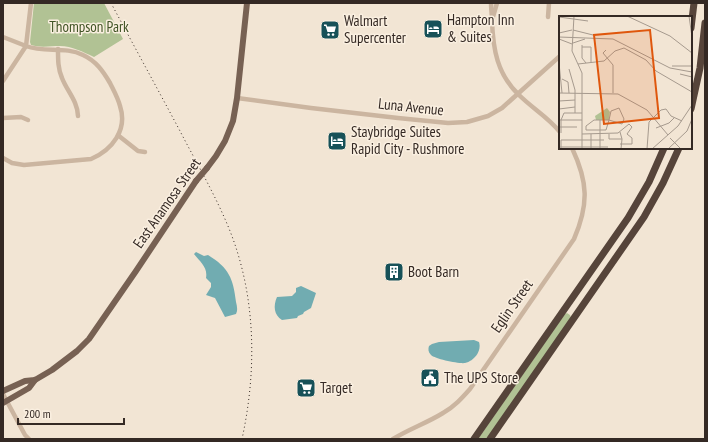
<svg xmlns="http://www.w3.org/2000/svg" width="708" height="442" font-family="'PT Sans Narrow',sans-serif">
<rect width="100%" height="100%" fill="#f2e5d4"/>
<g fill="#b1c294">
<path d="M34,3H104L123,39L94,57C83,52 72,46 60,46C50,46 41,48 31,45L30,42Z"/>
<path d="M567,313L570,315L571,318L487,439H478L564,315Z"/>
</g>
<g fill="#71acb1">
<path d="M196,252L204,256L208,255C229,268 233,278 236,302C237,306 238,310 236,314L225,317L215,298L206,295L211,287V283L206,278C208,267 200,262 194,254Z"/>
<path d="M301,286L316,293L311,308L304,312L303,314L298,316L297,318L282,320C274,315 273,306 277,297L292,296L296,292V288Z"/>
<path d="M474,340L479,342C482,351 474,361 465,363C459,364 435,359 431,355C428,352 428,349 429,346L432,344L439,342Z"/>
</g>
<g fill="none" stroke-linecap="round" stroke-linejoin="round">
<g stroke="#cbb5a0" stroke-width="4.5">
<path d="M491,3C491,9 492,15 492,21C493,49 497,74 519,95C532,108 548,117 560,132"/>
<path d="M548,17L549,3"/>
<path d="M492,20L497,3"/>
<path d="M3,37L26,46L3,81"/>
<path d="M58,49C58,60 58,69 62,78C67,91 78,102 78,116"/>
<path d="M237,98L311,108L398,118L448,123L467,122L488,116L502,108L560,56"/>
<path d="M3,118L21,117L28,120"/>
<path d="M119,136L138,151L145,152"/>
<path d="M3,158L12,163L24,165L91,159C112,150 128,130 120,106C118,98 114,91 110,83C103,71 96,61 83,55C65,46 45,53 26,46L31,3"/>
<path d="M3,394L25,435L29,439"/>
<path d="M393,439C409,429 427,423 443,413C454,407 462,398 470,389L574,239C589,204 588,182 572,148"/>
</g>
<g stroke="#776153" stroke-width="6">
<path d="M207,168L216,156L225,141L233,121L237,98L247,3"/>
<path d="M3,391L25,381L35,380L52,370L77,351L89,339L136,271L196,181"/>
<path d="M3,403L29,388L35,380"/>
</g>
<g stroke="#56443a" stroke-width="7">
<path d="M691,28L694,3"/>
<path d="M691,109L700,68L705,23"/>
<path d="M474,439L628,218L649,182L664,148"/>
<path d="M490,439L644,217L663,183L679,148"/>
</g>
<path stroke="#342924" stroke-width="1" stroke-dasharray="1 3" stroke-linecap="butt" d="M111,3C134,46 157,88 180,131C197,164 216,196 230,231C256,297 257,370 242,439"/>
<path stroke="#776153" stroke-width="6" d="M196,181L207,168"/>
</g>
<defs>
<symbol id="hotel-square" viewBox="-11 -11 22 22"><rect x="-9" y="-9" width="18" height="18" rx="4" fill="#175158" stroke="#faefe0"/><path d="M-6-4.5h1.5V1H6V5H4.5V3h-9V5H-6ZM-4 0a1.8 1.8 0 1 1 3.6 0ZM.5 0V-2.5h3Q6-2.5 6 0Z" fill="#fff"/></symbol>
<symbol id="supermarket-square" viewBox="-11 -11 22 22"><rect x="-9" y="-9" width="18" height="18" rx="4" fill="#175158" stroke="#faefe0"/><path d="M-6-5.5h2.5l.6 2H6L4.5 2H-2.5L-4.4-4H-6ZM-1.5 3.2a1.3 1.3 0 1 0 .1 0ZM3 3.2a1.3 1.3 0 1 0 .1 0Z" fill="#fff"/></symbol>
<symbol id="building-square" viewBox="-11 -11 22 22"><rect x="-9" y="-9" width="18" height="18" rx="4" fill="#175158" stroke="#faefe0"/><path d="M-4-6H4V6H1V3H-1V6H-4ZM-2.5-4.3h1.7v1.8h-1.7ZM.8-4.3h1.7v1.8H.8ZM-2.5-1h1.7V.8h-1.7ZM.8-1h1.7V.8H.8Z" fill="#fff"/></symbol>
<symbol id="civic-square" viewBox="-11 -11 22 22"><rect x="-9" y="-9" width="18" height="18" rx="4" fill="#175158" stroke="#faefe0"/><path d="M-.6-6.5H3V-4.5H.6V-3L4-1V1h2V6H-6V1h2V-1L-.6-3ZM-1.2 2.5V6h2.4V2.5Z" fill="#fff"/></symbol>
</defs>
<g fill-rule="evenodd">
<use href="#hotel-square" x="422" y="18" width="22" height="22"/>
<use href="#supermarket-square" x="319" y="19" width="22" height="22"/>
<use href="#hotel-square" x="326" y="130" width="22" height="22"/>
<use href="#building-square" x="383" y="261" width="22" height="22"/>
<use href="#civic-square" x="419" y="367" width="22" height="22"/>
<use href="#supermarket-square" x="295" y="377" width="22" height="22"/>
</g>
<g text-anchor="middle" stroke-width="3" stroke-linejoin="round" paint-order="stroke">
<g font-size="15" fill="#342924" stroke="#faefe0" text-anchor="start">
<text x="447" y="25">Hampton Inn<tspan x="447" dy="17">&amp; Suites</tspan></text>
<text x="344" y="26">Walmart<tspan x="344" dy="17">Supercenter</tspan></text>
<text x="351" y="137">Staybridge Suites<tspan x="351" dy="17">Rapid City - Rushmore</tspan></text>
<text x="408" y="277">Boot Barn</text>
<text x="444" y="383">The UPS Store</text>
<text x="320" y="393">Target</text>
</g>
<g font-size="15" fill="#415426" stroke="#faefe0">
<text x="89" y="32">Thompson Park</text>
</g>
<g font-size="15" fill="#342924" stroke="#faefe0">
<text transform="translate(411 107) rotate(6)" y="5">Luna Avenue</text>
<text transform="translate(167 203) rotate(-55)" y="5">East Anamosa Street</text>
<text transform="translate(512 306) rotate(-55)" y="5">Eglin Street</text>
</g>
</g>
<g transform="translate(559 16)">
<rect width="133" height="133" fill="#f2e5d4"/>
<path d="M48,92L51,96L50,104H37L36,100Z" fill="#b1c294"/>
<path fill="none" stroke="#a69a8e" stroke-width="1" d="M15,0L13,35L23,57V133M68,0L111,20L133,37M130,0L133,21M0,1L29,5M14,14L34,19M0,17L13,14M0,21L54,23L111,52L133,56M0,23L13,28M14,27L26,23M23,29V42L27,47M23,31H32V47M47,34L44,37L54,49V77M0,47L3,77M19,48L45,45L56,35L65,32L87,44L97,55L133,76M113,50H133M10,53L16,74V97M121,58L133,61M3,63L9,66L10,77M0,77L59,78L88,94L109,119M0,85L16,84M60,92L52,95L50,104H35L27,110V114H47L50,104L63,108L65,103L60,92M0,93L16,91M0,104H23M2,104L5,97H23M2,104V117M0,111H18M97,112L110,107L115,102M61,116L63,123L62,133M23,118L59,117L70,108M50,118V123H63M111,122L122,133M61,128H73V122L68,118L73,111L70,108M0,131H49M2,133V124H45M32,133V118M41,133V104M88,133L90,106L102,94L107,93L112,100L123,105M93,133L119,110L133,89M109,133L128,115L133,103"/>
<path fill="#df570d" fill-opacity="0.15" stroke="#df570d" stroke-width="2" d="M91,14L100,102L45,108L35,19Z"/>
<rect width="133" height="133" fill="none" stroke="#342924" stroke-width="2"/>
</g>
<rect width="708" height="442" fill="none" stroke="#342924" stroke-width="8"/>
<path d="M18 418v6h106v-6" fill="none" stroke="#342924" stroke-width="2"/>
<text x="24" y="418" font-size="12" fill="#342924" stroke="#faefe0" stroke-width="3" paint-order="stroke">200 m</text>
</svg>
